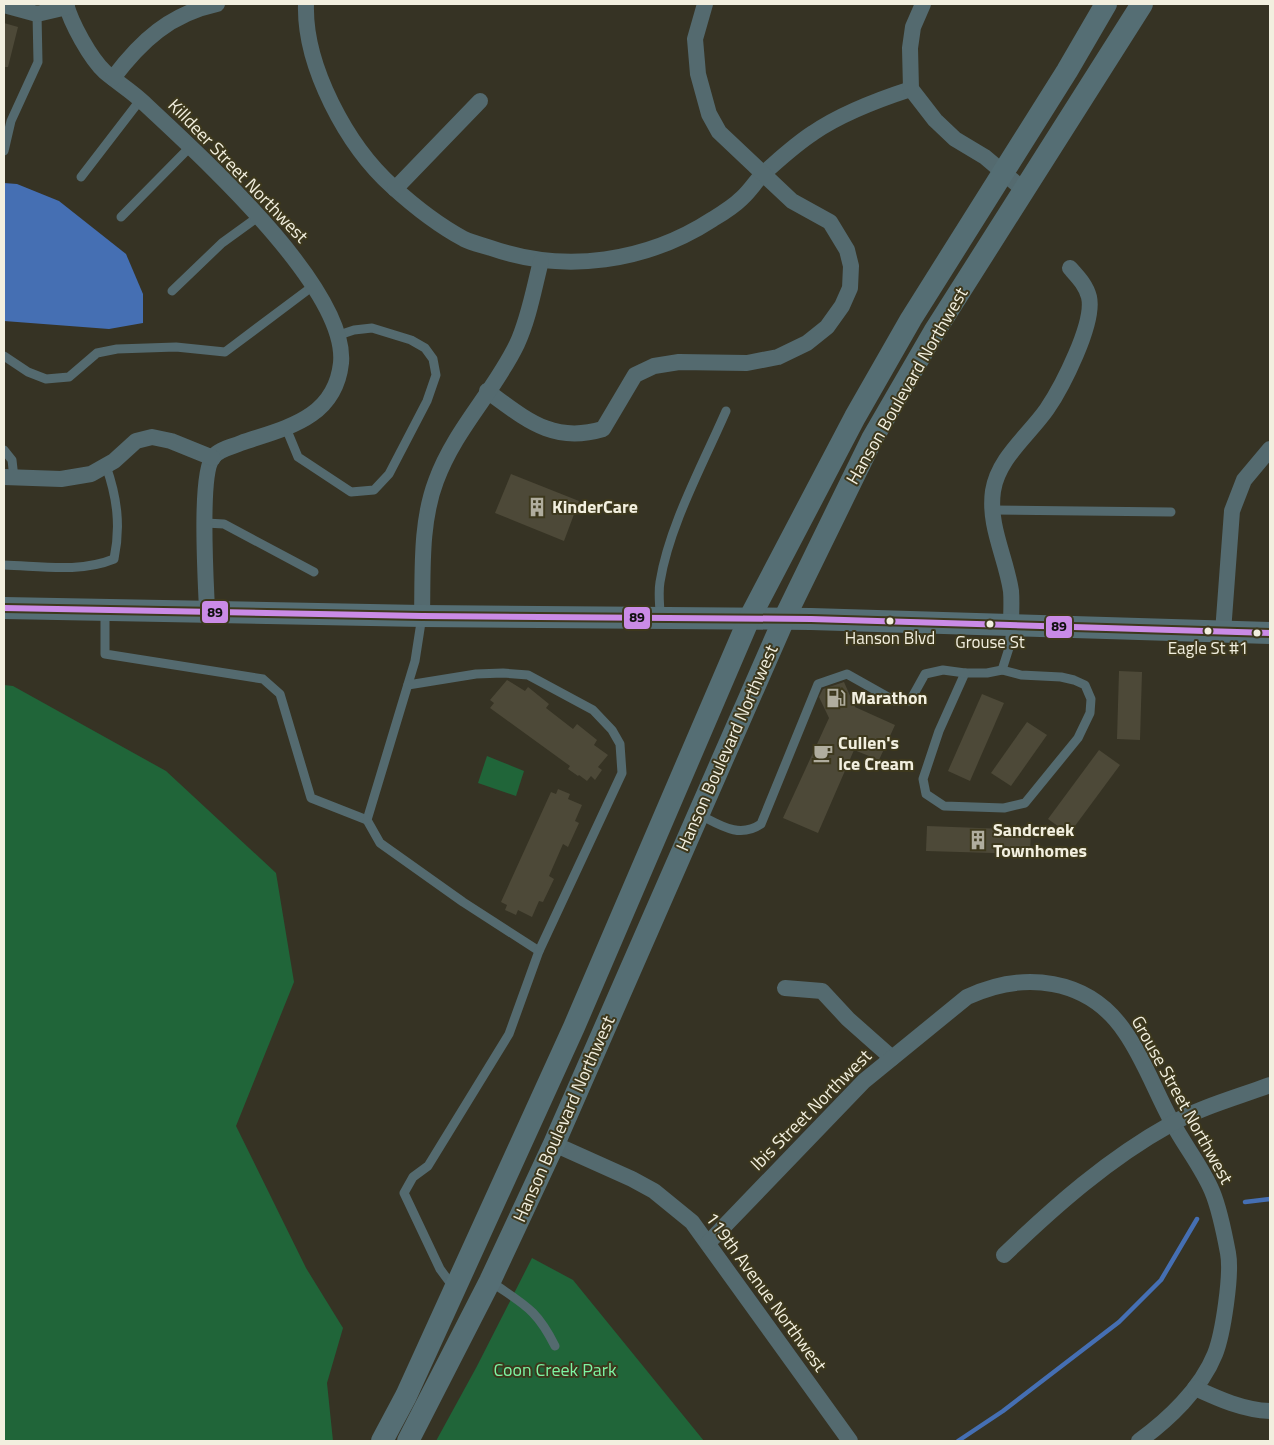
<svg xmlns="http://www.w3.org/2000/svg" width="1274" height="1445" font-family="'Titillium Web',sans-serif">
<rect width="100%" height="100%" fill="#363324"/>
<g fill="#206539">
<path d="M4,685L13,686L166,771L276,873L294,982L236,1126L306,1268L343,1328L327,1383L333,1441H4Z"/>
<path d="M487,756L524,771L516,796L478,783Z"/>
<path d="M532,1258L573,1280L704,1441H436L476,1368Z"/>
</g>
<path fill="#456fb3" d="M4,183L17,184L59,201L126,254L143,294V323L109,329L4,321Z"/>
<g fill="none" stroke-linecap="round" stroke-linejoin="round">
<g stroke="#456fb3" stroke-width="4.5">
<path d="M1245,1202L1270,1199"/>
<path d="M958,1441L1003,1411L1119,1322L1161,1280L1197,1219"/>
</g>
</g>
<g fill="#4d4938">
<path d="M4,23L18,27L8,67H4Z"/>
<path d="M511,474L579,501L564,541L495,513Z"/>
<path d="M1119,671L1142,672L1140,740L1117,739Z"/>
<path d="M507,680L525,691L528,687L549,704L546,708L573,729L577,724L597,740L594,745L608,755L598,767L602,770L595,780L591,776L587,781L579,775L578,776L568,769L570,766L490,708L494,703L490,700Z"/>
<path d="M844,682L855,707L895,725L879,760L854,750L818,833L783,818L829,718L819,697L823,689Z"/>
<path d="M982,694L1004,703L970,781L948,771Z"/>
<path d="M1027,722L1047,735L1011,786L991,773Z"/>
<path d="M1099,750L1120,765L1069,834L1048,819Z"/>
<path d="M558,789L570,794L568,799L582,805L575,821L579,823L568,847L563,844L549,876L554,879L543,902L539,901L532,917L518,910L516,915L505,910L507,905L501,902L551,792L556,794Z"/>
<path d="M927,826L1031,830L1030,854L926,851Z"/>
</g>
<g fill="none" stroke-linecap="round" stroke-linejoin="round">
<g stroke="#546a6f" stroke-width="9">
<path d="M4,151L11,121L38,62L37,14"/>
<path d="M81,177L141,99"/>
<path d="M121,217L190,147"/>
<path d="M172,291L222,243L258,217"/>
<path d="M4,356L28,372L46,379L69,377L97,353L117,349L176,347L225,352L313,286"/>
<path d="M286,428L298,457L351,492L374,490L389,474L427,401L436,375L433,359L425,348L411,340L372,328L354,330L339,335"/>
<path d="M4,450L12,460L14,478"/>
<path d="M992,510L1171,512"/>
<path d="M206,523L224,524L314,572"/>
<path d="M4,565C40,566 80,573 114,559C121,526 117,497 106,466"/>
<path d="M105,611V654L263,679L280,694L311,798L367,820"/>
<path d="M422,616L415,661L367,820L380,843L463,902L539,951"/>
<path d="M660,616C660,605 658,593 660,582C669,526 703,464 726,411"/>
<path d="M1002,670L1021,675L1061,677L1074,680L1085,685L1091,699L1090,713L1078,738L1025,803L1004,808L944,806L926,794L923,779L939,731L965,673H987Z"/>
<path d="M1002,670L1009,648L1011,626"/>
<path d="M408,685L476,674L503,673L528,675L593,710L612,730L620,744L622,773L539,951L509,1034L428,1166L413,1177L404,1193L440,1269L454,1288"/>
<path d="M698,814C720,825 739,839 761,824L818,684L847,674L895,701H910L925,674L943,670L965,673"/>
<path d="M490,1281C524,1305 536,1308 555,1346"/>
</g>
<g stroke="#546a6f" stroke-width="16">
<path d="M66,4C71,23 90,58 105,72C118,83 133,92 145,104C198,154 348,288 341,363C335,419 285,428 241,443C232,447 219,449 213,457C199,474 206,584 207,610"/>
<path d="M306,4C304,66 347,146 393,187C415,207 438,225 464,239C472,243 482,245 491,248C565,274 647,262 713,219C723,213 734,206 742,198C751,190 757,179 766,171C781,158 796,144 813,133C842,113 877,100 911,89"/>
<path d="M923,4L913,27L910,48L911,89L935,120L955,139L985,157L1025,191"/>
<path d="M4,5L37,14L67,7"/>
<path d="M113,78C141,41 170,14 217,4"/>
<path d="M395,189L480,101"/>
<path d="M487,391C526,419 552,444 603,429L635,375L654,366L679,362L747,363L778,357L807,343L827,327L842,306L850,288L851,266L847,250L830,222L792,201L719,132L709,114L698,74L695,39L705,4"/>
<path d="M4,477L61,479L91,474L114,461L136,441L152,437L171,441L213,458"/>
<path d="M422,616C423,573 420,523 436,481C455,429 494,392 517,344C529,318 534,288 541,261"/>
<path d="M1011,626C1011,614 1012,602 1011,591C1006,557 988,526 993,491C998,458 1029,435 1047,409C1062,387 1095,323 1089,297C1086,285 1078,277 1070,268"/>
<path d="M1223,632L1232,511L1244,480L1270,449"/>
<path d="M785,988L822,991L848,1019L892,1058"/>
<path d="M554,1144L632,1179L654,1191L692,1222L850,1441"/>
<path d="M708,1243L864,1081L967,997C1023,971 1088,977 1125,1032C1144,1059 1156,1093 1172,1122C1184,1145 1202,1167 1212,1191C1218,1205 1225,1237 1228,1253C1232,1274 1223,1334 1215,1354C1201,1389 1168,1420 1139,1441"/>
<path d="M1004,1255C1055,1206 1108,1159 1171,1124C1201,1107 1238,1097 1270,1085"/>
<path d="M1195,1388C1219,1399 1243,1410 1270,1411"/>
</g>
<g stroke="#556e74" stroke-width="22">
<path d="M4,608L422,616L811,619L1270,633"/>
<path d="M382,1441L406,1396L574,1027L749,619L855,417L911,319L1067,71L1106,4"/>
<path d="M408,1441L490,1281L554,1144L784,619L872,439L934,332L1142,4"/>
</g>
<defs>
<path id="bus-1" d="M4,608L422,616L811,619L1270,633"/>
</defs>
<use href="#bus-1" stroke="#3d381d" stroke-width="10"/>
<use href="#bus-1" stroke="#ca8be6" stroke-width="6"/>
</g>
<defs>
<symbol id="building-bare" viewBox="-9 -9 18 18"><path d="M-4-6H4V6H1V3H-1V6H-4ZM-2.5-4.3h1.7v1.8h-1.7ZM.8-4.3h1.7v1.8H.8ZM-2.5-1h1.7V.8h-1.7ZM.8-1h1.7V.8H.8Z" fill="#b0ad9e" stroke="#3d381d" stroke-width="2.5" paint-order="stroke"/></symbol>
<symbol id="fuel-bare" viewBox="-9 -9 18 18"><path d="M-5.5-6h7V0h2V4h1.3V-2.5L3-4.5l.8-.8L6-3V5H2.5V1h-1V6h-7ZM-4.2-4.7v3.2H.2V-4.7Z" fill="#b0ad9e" stroke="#3d381d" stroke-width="2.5" paint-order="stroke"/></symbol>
<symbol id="cafe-bare" viewBox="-9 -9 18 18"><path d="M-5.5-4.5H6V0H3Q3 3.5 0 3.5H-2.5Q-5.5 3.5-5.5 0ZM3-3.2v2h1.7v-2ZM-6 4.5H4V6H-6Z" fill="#b0ad9e" stroke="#3d381d" stroke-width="2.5" paint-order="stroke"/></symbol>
</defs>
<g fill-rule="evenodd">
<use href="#building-bare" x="523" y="493" width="28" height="28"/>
<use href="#fuel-bare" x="822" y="684" width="28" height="28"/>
<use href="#cafe-bare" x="809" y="739" width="28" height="28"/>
<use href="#building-bare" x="964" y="826" width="28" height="28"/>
</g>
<g fill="#f2efdf" stroke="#3d381d" stroke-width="2">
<circle cx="890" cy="621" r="4.5"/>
<circle cx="990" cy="624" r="4.5"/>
<circle cx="1208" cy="631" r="4.5"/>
<circle cx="1257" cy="633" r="4.5"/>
</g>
<g text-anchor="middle" stroke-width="4" stroke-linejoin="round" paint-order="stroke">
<g font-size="17" fill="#f2efdf" stroke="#3d381d">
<text x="890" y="644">Hanson Blvd</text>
<text x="990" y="648">Grouse St</text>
<text x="1208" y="654">Eagle St #1</text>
</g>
<g font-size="18" fill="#f2efdf" stroke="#3d381d">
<text transform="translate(238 171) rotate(46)" y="6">Killdeer Street Northwest</text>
<text transform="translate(907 386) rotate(-60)" y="6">Hanson Boulevard Northwest</text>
<text transform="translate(727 748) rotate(-66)" y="6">Hanson Boulevard Northwest</text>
<text transform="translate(1182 1100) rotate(61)" y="6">Grouse Street Northwest</text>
<text transform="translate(811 1110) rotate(-45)" y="6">Ibis Street Northwest</text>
<text transform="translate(564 1119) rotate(-66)" y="6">Hanson Boulevard Northwest</text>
<text transform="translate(766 1292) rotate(54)" y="6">119th Avenue Northwest</text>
</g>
<g font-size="18" font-weight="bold" fill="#f2efdf" stroke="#3d381d" text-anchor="start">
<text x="552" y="513">KinderCare</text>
<text x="851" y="704">Marathon</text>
<text x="838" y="749">Cullen's<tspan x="838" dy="21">Ice Cream</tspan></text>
<text x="993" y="836">Sandcreek<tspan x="993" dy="21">Townhomes</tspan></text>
</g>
<g font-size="18" fill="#7df5a3" stroke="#3d381d">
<text x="555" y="1376">Coon Creek Park</text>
</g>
</g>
<g stroke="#3d381d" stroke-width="2">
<rect x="201" y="600" width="28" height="24" rx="5" fill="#ca8be6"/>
<rect x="623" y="606" width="28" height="24" rx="5" fill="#ca8be6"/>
<rect x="1045" y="615" width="28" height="24" rx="5" fill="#ca8be6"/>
</g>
<g font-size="14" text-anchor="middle" font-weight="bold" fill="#111">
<text x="215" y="617">89</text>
<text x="637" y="622">89</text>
<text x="1059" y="631">89</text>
</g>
<rect width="1274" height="1445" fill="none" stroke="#f2efdf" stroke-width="10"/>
</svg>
